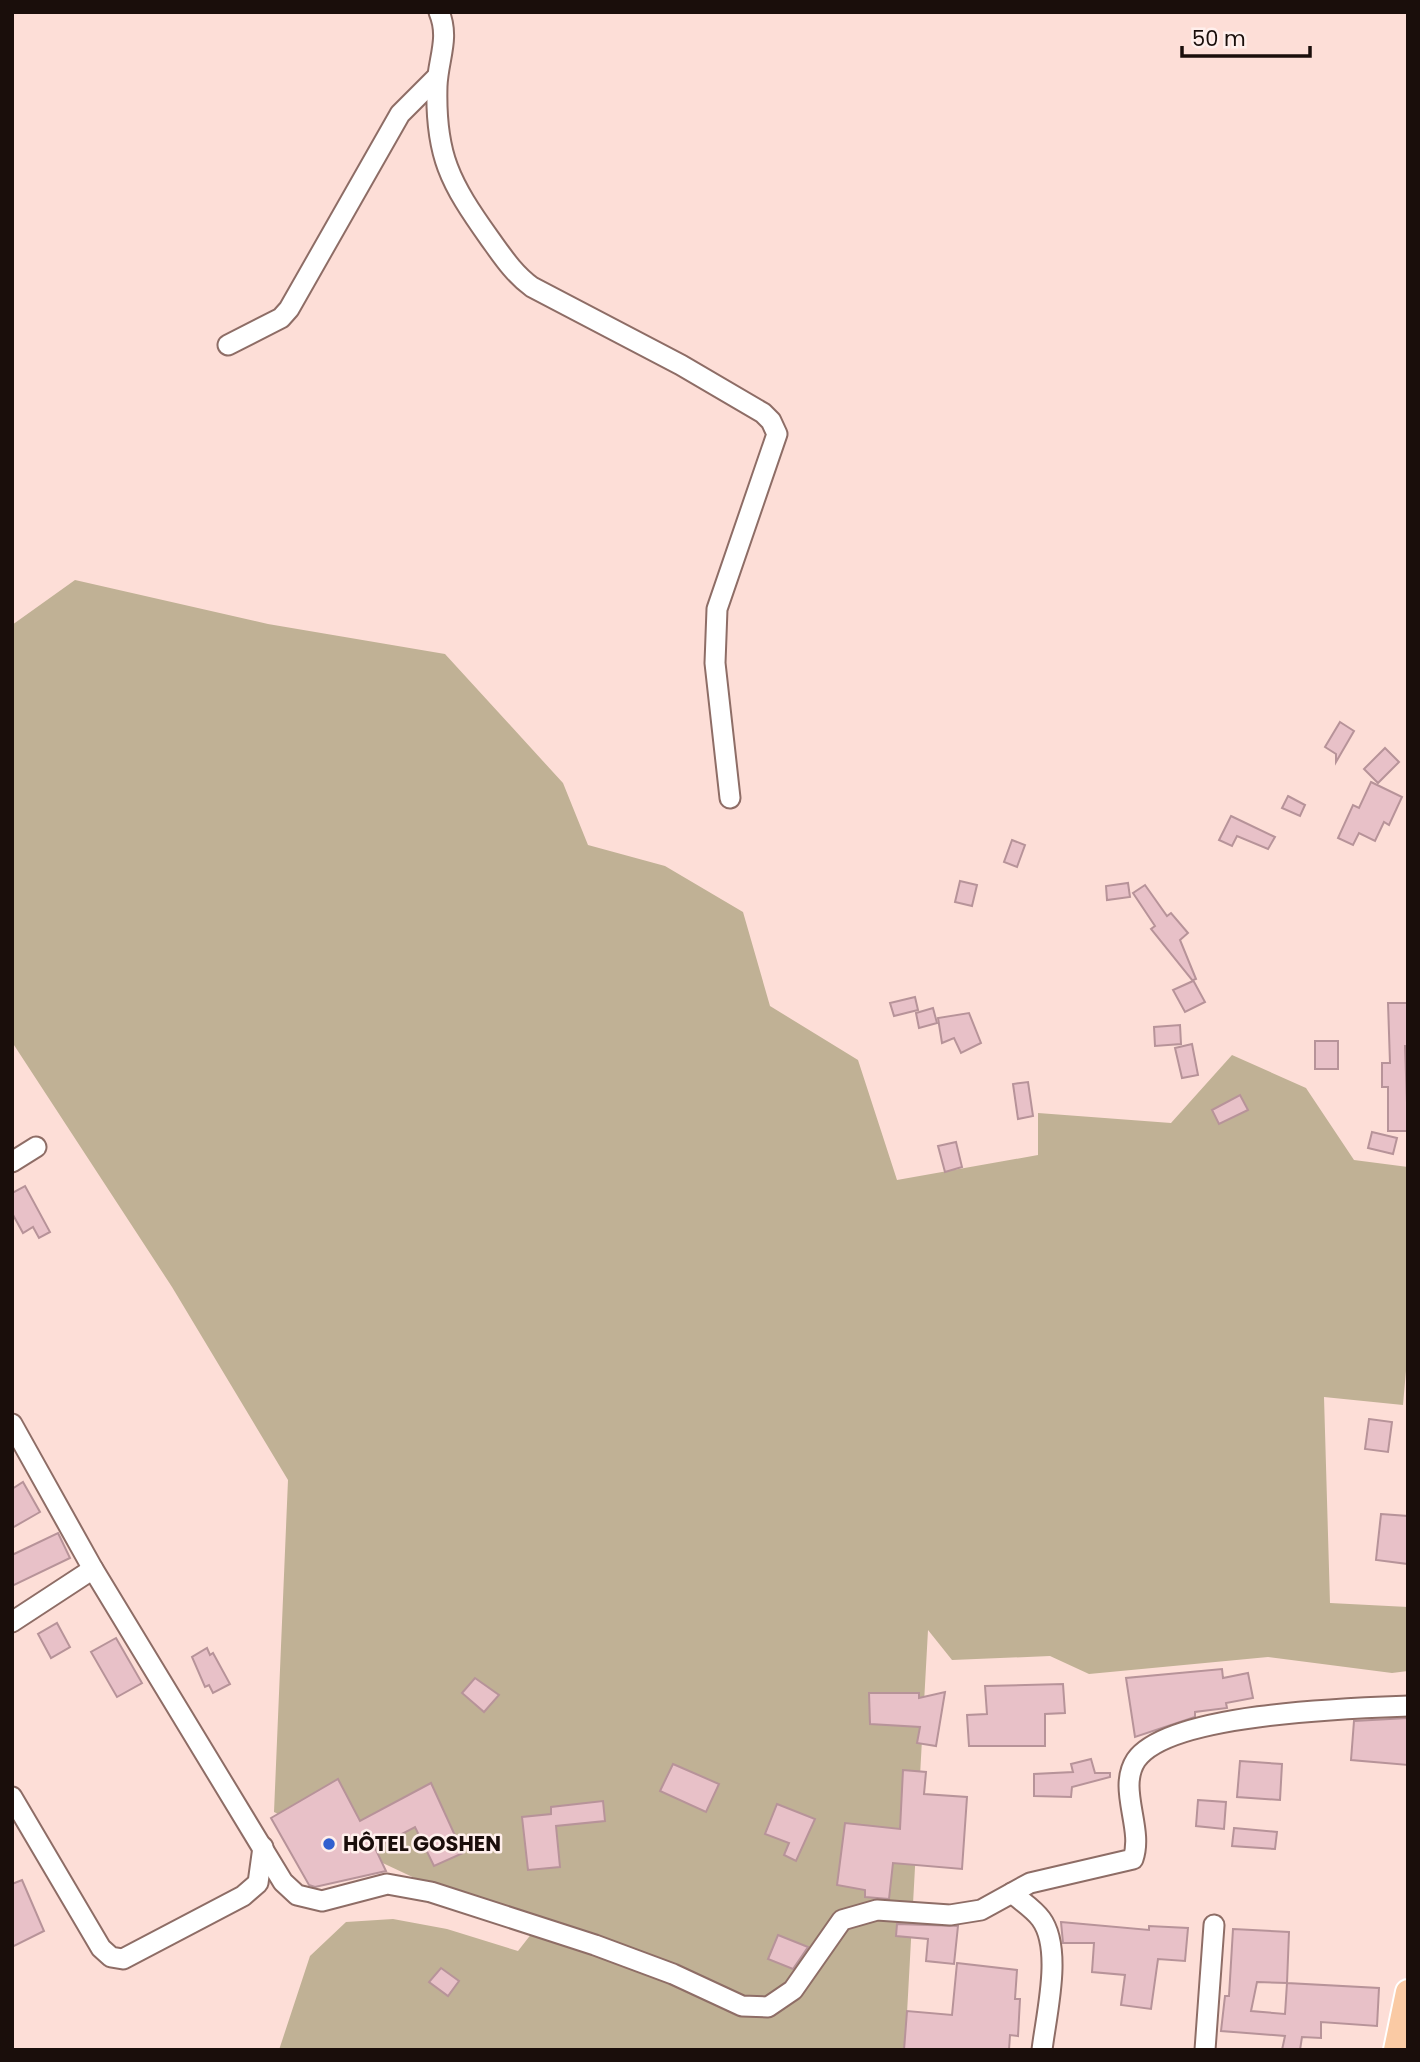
<svg xmlns="http://www.w3.org/2000/svg" width="1420" height="2062" font-family="Poppins,sans-serif">
<rect width="100%" height="100%" fill="#fdded7"/>
<path fill="#c0b195" d="M75,580L268,624L445,654L563,783L588,845L665,866L743,912L770,1006L858,1060L897,1180L1038,1155V1113L1171,1123L1232,1055L1306,1088L1354,1160L1408,1167V1348L1403,1405L1324,1397L1330,1603L1408,1607V1671L1392,1673L1268,1657L1089,1674L1050,1656L952,1660L928,1630L905,2050H279L310,1956L346,1922L393,1919L447,1929L518,1951L532,1933L274,1812L288,1480L172,1287L12,1042V625Z"/>
<g fill="#e8c1c8" stroke="#b79399" stroke-width="2" fill-rule="evenodd">
<path d="M1340,722L1354,731L1336,762V754L1325,747Z"/>
<path d="M1385,748L1399,762L1378,783L1364,769Z"/>
<path d="M1371,782L1402,797L1389,825L1384,822L1375,841L1359,833L1353,845L1338,838L1353,805L1359,808Z"/>
<path d="M1288,796L1305,805L1300,816L1282,808Z"/>
<path d="M1231,816L1275,837L1268,849L1237,836L1232,846L1219,840Z"/>
<path d="M1012,840L1025,845L1017,867L1004,862Z"/>
<path d="M960,881L977,885L972,906L955,902Z"/>
<path d="M1128,883L1130,897L1107,900L1106,886Z"/>
<path d="M1145,885L1167,916L1171,913L1188,933L1180,940L1196,979L1193,980L1205,1002L1185,1012L1173,990L1193,981L1151,929L1155,926L1133,893Z"/>
<path d="M915,997L918,1010L894,1016L890,1003Z"/>
<path d="M1388,1003H1408V1046H1405L1408,1131H1388V1087H1382V1063H1390Z"/>
<path d="M933,1008L937,1023L919,1028L916,1013Z"/>
<path d="M969,1013L981,1043L961,1053L954,1038L942,1043L938,1018Z"/>
<path d="M1180,1025L1181,1044L1155,1046L1154,1027Z"/>
<rect x="1315" y="1041" width="23" height="28"/>
<path d="M1192,1044L1198,1075L1182,1078L1175,1048Z"/>
<path d="M1028,1082L1033,1116L1018,1119L1013,1084Z"/>
<path d="M1240,1095L1248,1110L1219,1124L1212,1110Z"/>
<path d="M1372,1132L1397,1138L1393,1154L1368,1148Z"/>
<path d="M956,1142L962,1167L945,1172L938,1146Z"/>
<path d="M25,1186L50,1232L39,1238L33,1227L23,1233L12,1213V1193Z"/>
<path d="M1369,1419L1392,1422L1388,1452L1365,1449Z"/>
<path d="M23,1482L40,1512L12,1528V1489Z"/>
<path d="M1381,1514L1408,1516V1564L1376,1560Z"/>
<path d="M58,1533L70,1558L12,1586V1555Z"/>
<path d="M57,1623L70,1647L51,1658L38,1634Z"/>
<path d="M116,1638L142,1683L117,1697L91,1652Z"/>
<path d="M207,1648L210,1655L213,1653L230,1684L213,1693L209,1685L205,1687L192,1657Z"/>
<path d="M1222,1669L1223,1678L1248,1673L1253,1698L1226,1703L1227,1708L1195,1712V1717L1135,1737L1126,1678Z"/>
<path d="M475,1678L499,1695L484,1712L462,1693Z"/>
<path d="M1063,1684L1065,1713L1045,1714V1746H969L967,1715L987,1714L985,1686Z"/>
<path d="M945,1692L936,1746L917,1743L920,1727L870,1724L869,1693H919V1698Z"/>
<path d="M1408,1718V1765L1351,1760L1354,1721Z"/>
<path d="M1091,1759L1095,1773H1110V1777L1072,1787L1071,1797L1034,1796V1774L1073,1772L1071,1764Z"/>
<path d="M1240,1761L1282,1764L1280,1800L1237,1797Z"/>
<path d="M673,1764L719,1784L706,1812L660,1791Z"/>
<path d="M903,1770L926,1772L924,1794L967,1797L962,1869L893,1863L889,1899L865,1897V1890L837,1885L845,1823L900,1829Z"/>
<path d="M338,1779L360,1821L431,1783L463,1853L434,1866L415,1827L375,1848L386,1871L315,1887L309,1885L271,1818Z"/>
<path d="M1198,1800L1226,1802L1224,1829L1196,1826Z"/>
<path d="M603,1801L605,1821L556,1826L560,1867L528,1870L522,1817L551,1814V1807Z"/>
<path d="M777,1804L815,1819L796,1861L784,1855L789,1843L765,1834Z"/>
<path d="M1234,1828L1277,1832L1275,1849L1232,1846Z"/>
<path d="M22,1880L44,1931L12,1947V1884Z"/>
<path d="M1061,1922L1149,1930V1926L1188,1928L1185,1961L1158,1959L1151,2009L1121,2005L1125,1975L1092,1972L1094,1943H1063Z"/>
<path d="M897,1924L958,1926L954,1964L926,1961L928,1939L896,1936Z"/>
<path d="M1233,1929L1289,1932L1287,1983L1379,1988L1377,2026L1321,2022V2038L1302,2037L1300,2050H1282L1285,2036L1221,2031L1225,1996H1229ZM1257,1982L1287,1983L1285,2014L1251,2011Z"/>
<path d="M778,1935L808,1947L793,1969L768,1959Z"/>
<path d="M957,1963L1017,1970L1015,1999H1020L1018,2036L1010,2035L1009,2050H904L907,2011L952,2015Z"/>
<path d="M441,1968L459,1981L448,1996L429,1982Z"/>
</g>
<g fill="none" stroke-linecap="round" stroke-linejoin="round">
<defs>
<g id="minor">
<path d="M439,12C450,38 438,59 437,86C435,155 450,183 490,239C503,257 514,274 532,287L681,365L763,413L771,421L777,434L717,609L715,663L730,798"/>
<path d="M228,345L281,318L289,309L400,114L437,77"/>
<path d="M12,1162L36,1147"/>
<path d="M12,1424L93,1569L283,1882L297,1895L322,1901L387,1884L431,1892L595,1945L673,1974L742,2006L768,2007L793,1990L842,1920L877,1910L950,1915L981,1910L1030,1883L1133,1859C1144,1828 1117,1789 1136,1760C1169,1713 1351,1708 1408,1706"/>
<path d="M12,1622L93,1569"/>
<path d="M12,1797L101,1948L111,1957L123,1959L243,1896L258,1883L263,1847"/>
<path d="M1012,1893C1021,1901 1034,1909 1041,1919C1063,1949 1046,2015 1042,2050"/>
<path d="M1205,2050L1214,1925"/>
</g>
<path id="major" d="M1396,2050L1408,1992"/>
</defs>
<use href="#minor" stroke="#8e6d66" stroke-width="23"/>
<use href="#major" stroke="#fff" stroke-width="28"/>
<use href="#minor" stroke="#fff" stroke-width="19"/>
<use href="#major" stroke="#facaa4" stroke-width="24"/>
</g>
<circle fill="#315fcf" stroke="#ffefec" stroke-width="2.5" cx="329" cy="1844" r="7"/>
<g text-anchor="middle" stroke-width="5" stroke-linejoin="round" paint-order="stroke">
<g font-size="21" font-weight="bold" fill="#1a0e0b" stroke="#ffefec" text-anchor="start">
<text x="343" y="1851">HÔTEL GOSHEN</text>
</g>
</g>
<rect width="1420" height="2062" fill="none" stroke="#1a0e0b" stroke-width="28"/>
<path d="M1182 46v10h128v-10" fill="none" stroke="#1a0e0b" stroke-width="3.5"/>
<text x="1192" y="46" font-size="21" fill="#1a0e0b" stroke="#ffefec" stroke-width="5" paint-order="stroke">50 m</text>
</svg>
